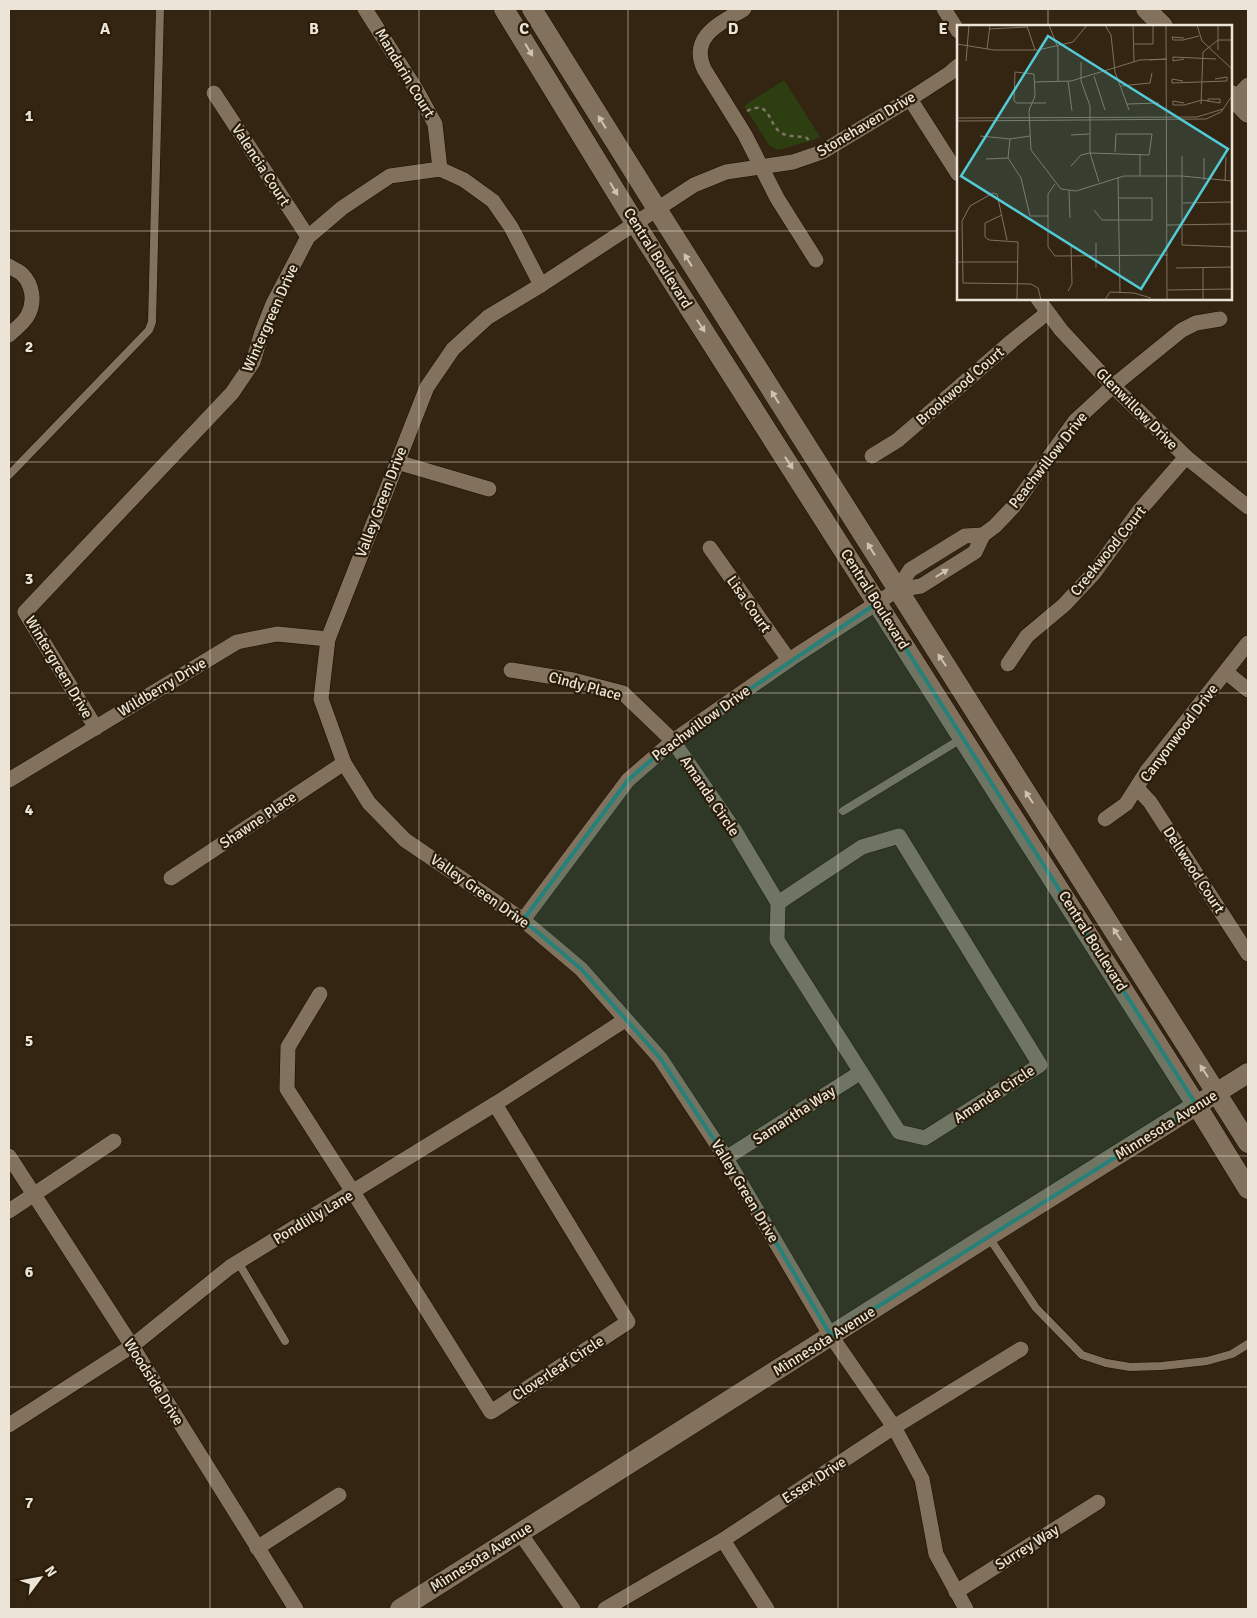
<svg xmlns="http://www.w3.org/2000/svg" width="1257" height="1618" font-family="Signika,sans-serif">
<rect width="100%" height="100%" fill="#332512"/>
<path fill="#2d3e11" d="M784,80L820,137L810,141L778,150L769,145L744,106Z"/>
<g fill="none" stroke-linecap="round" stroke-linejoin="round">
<defs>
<g id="lane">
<path d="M9,475L149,330L152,322L160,9"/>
<path d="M843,811L961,739"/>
<path d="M988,1236L1036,1308L1082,1355L1106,1363L1130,1367L1162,1366L1207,1361L1232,1354L1248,1344"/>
<path d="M238,1262L285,1341"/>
</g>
<g id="street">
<path d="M365,9L417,91L435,124L440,169"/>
<path d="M744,9C721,23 689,36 704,69L745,135L777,198L816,260"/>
<path d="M944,9L958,31"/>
<path d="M958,66L950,73L910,99L822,152L793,162L726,172L694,185L541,285L488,317L453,349L427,387L328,639L321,699L344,763L369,803L405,840L523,920L581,969L660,1058L726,1158L831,1336L894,1427L922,1479L936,1554L966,1609"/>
<path d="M214,93L308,237"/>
<path d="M910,99L958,174"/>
<path d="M1231,103L1248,85"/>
<path d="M9,266C13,269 19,271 22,274C33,285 35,302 28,315C24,323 15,329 9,335"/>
<path d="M1038,299L1061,330L1113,386L1186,457L1248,507"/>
<path d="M872,456L898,440L1012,341L1047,313"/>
<path d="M397,462L489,489"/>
<path d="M710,548L789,660"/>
<path d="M897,590L910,570L965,536L983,535"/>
<path d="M1008,664L1027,636L1064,605L1094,573L1139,511L1186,457"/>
<path d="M511,670L573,680L623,693L673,741L735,831L778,903L777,940L899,1132L925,1138L1040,1065L899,836L862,847L778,903"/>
<path d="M1226,672L1248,690"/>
<path d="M96,728L25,612L232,393L253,362L262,332L273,304L308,237L342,208L390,176L440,169L464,180L493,201L511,227L541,285"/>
<path d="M9,780L237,642L277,634L328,639"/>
<path d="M1137,788L1150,802L1248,954"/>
<path d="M1105,819L1126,804L1147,771L1248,643"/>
<path d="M171,878L344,763"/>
<path d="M523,920L628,780L673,741L789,660L897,590L921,586L975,552L983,535L995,526L1014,506L1075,421L1113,386L1182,330L1196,323L1220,319"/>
<path d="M320,994L288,1047L287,1089L353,1192L491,1412L628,1322L495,1104"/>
<path d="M9,1156L132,1346L296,1609"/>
<path d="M726,1158L861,1072"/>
<path d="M9,1211L114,1141"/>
<path d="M9,1425L132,1346L230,1267L495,1104L625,1020"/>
<path d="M520,1533L573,1609"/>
<path d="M723,1540L767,1609"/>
<path d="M257,1548L339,1495"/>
<path d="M956,1592L1098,1502"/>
<path d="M605,1609L723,1540L894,1427L1021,1349"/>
</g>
<g id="secondary">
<path d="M504,9L635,223L1197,1106L1248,1189"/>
<path d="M532,9L657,209L1248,1143"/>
<path d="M1146,9L1163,26"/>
<path d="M1231,95L1248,113"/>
<path d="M400,1609L988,1236L1248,1073"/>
</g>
</defs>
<use href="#lane" stroke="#1b0e00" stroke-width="9"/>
<use href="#street" stroke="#1b0e00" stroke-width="16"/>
<use href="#secondary" stroke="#1b0e00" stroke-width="21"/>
<path stroke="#7f7463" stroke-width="2.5" stroke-dasharray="4 4" stroke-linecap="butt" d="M747,111C770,99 768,123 780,132C788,138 797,135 807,138L809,141"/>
<use href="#lane" stroke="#82725d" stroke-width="8"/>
<use href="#street" stroke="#82725d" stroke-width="15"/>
<use href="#secondary" stroke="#82725d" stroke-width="20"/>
</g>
<defs><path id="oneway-solid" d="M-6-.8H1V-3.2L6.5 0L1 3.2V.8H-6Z" transform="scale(1.25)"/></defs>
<g fill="#cdc2b3">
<use href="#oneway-solid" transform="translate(529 50) rotate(59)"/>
<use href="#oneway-solid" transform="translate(602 122) rotate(-122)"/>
<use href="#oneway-solid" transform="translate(614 189) rotate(59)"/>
<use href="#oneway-solid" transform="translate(688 260) rotate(-122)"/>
<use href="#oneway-solid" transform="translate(701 326) rotate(57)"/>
<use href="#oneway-solid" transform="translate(775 397) rotate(-122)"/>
<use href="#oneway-solid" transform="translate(789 463) rotate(57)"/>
<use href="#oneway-solid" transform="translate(871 549) rotate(-122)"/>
<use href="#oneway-solid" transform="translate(942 573) rotate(-32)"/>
<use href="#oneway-solid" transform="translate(942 660) rotate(-123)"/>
<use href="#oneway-solid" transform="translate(1029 797) rotate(-123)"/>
<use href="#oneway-solid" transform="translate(1117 934) rotate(-123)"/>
<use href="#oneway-solid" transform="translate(1204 1071) rotate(-123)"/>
</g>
<path fill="#258179" fill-opacity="0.2" stroke="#258179" stroke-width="4" stroke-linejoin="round" d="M877,603L1197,1106L831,1336L726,1158L660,1058L581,969L523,920L628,780L673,741Z"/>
<path fill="none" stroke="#ede4d8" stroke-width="1" stroke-opacity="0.55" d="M210,9V1609M419,9V1609M628,9V1609M838,9V1609M1048,9V26M9,231H958M1231,231H1248M1048,299V1609M9,462H1248M9,693H1248M9,925H1248M9,1156H1248M9,1387H1248"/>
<g text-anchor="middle" stroke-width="4.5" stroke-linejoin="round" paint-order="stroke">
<g font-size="15" fill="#ede4d8" stroke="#291c09">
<text transform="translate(405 73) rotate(59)" y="5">Mandarin Court</text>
<text transform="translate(866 124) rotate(-31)" y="5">Stonehaven Drive</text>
<text transform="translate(261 165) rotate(57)" y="5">Valencia Court</text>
<text transform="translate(658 258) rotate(58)" y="5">Central Boulevard</text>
<text transform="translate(270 318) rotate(-66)" y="5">Wintergreen Drive</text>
<text transform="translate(960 386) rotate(-41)" y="5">Brookwood Court</text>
<text transform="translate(1137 409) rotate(45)" y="5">Glenwillow Drive</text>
<text transform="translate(1048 460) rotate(-52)" y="5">Peachwillow Drive</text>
<text transform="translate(381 502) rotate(-69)" y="5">Valley Green Drive</text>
<text transform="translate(1108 551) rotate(-51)" y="5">Creekwood Court</text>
<text transform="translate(875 599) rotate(58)" y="5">Central Boulevard</text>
<text transform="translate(749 604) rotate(55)" y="5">Lisa Court</text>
<text transform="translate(59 667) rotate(59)" y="5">Wintergreen Drive</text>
<text transform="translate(585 686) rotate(15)" y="5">Cindy Place</text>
<text transform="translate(162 687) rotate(-31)" y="5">Wildberry Drive</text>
<text transform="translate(701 723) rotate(-36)" y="5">Peachwillow Drive</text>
<text transform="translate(1179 733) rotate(-53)" y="5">Canyonwood Drive</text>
<text transform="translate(710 796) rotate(56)" y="5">Amanda Circle</text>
<text transform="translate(258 820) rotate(-34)" y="5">Shawne Place</text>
<text transform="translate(1194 870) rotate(57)" y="5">Dellwood Court</text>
<text transform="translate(480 891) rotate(35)" y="5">Valley Green Drive</text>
<text transform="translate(1093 941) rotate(58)" y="5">Central Boulevard</text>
<text transform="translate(994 1094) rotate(-33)" y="5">Amanda Circle</text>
<text transform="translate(794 1115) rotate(-33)" y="5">Samantha Way</text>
<text transform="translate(1166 1125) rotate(-32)" y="5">Minnesota Avenue</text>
<text transform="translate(745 1191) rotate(59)" y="5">Valley Green Drive</text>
<text transform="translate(313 1217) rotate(-31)" y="5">Pondlilly Lane</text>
<text transform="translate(824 1341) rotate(-32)" y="5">Minnesota Avenue</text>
<text transform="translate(558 1368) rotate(-33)" y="5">Cloverleaf Circle</text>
<text transform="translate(154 1382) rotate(58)" y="5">Woodside Drive</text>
<text transform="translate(814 1480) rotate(-33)" y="5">Essex Drive</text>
<text transform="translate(1027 1547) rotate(-32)" y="5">Surrey Way</text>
<text transform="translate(481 1557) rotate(-32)" y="5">Minnesota Avenue</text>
</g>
</g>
<g transform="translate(957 25)">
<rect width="275" height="275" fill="#332512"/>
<path fill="none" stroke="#7d7161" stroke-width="1" d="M92,0L101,23V56M148,0L154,10L158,47L172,85M176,0L177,37M209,0L210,275M240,0L245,16L275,44M261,0V25M70,1L78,25M32,4L70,2M227,13L215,12L216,15H226L242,11M0,19L37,25H81L116,17L130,0M176,19H196V0M30,24L33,0M227,34L216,36V32L259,34M193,35L209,34M9,36L12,0M124,37V56L133,81V128L142,157M137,51L148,85M111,56L115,86M226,56L215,54V58L270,56V52L258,54M78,57L114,56L183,35L210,34M164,61L193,58L195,48M251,77V74H263V78M89,78H60L57,76L58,47L77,49L78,70L77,74L75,78L74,81L73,82L72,87L74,125L104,164L119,166L167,151H225L275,156M227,78L216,76V80H227L245,75L263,78M170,79L202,78M244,79L246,27L261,15H275M0,93L240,92L266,84M0,96L249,94L264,87L275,71M114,110L132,109M23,111L53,114M73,111L53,114L51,133L64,153L73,191H91M183,130V151M225,131V220L275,222M247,133V155M29,134L51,133M114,141L124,130L133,128L192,130L195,109H159L158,127M161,152L163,267M268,156L269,132M98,159L91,169V222L98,231L211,230M112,166L113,193M226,178L275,177M137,185L145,195H195V173H161M45,190L28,198V212L32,215L61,217L60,275M210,200L275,199M50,215L40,169L36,168L13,181L5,196L6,258L74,259L81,263L84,275M139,218V243M0,237H61M219,243L275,242M211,265L275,264M111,266L115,259L114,219M148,275L153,267L177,268L194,273M246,275V243"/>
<path fill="#52cbd7" fill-opacity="0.15" stroke="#52cbd7" stroke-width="2.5" d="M91,11L271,124L184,264L4,151Z"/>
<rect width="275" height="275" fill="none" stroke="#ede4d8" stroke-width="2.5"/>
</g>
<g font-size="16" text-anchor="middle" font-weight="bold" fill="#ede4d8" stroke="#291c09" stroke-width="4.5" stroke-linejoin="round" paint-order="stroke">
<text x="105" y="34">A</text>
<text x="314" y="34">B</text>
<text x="524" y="34">C</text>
<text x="733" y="34">D</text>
<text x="943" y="34">E</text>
<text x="29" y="121">1</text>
<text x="29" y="352">2</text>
<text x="29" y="584">3</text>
<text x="29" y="815">4</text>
<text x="29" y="1046">5</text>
<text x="29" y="1277">6</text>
<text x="29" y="1508">7</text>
</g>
<rect width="1257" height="1618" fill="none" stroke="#ede4d8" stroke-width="20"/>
<g transform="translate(40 1578) rotate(58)" stroke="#291c09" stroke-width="4" paint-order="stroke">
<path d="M0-4L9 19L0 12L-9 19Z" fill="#ede4d8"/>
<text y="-8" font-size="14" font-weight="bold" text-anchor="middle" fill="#ede4d8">N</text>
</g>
</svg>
